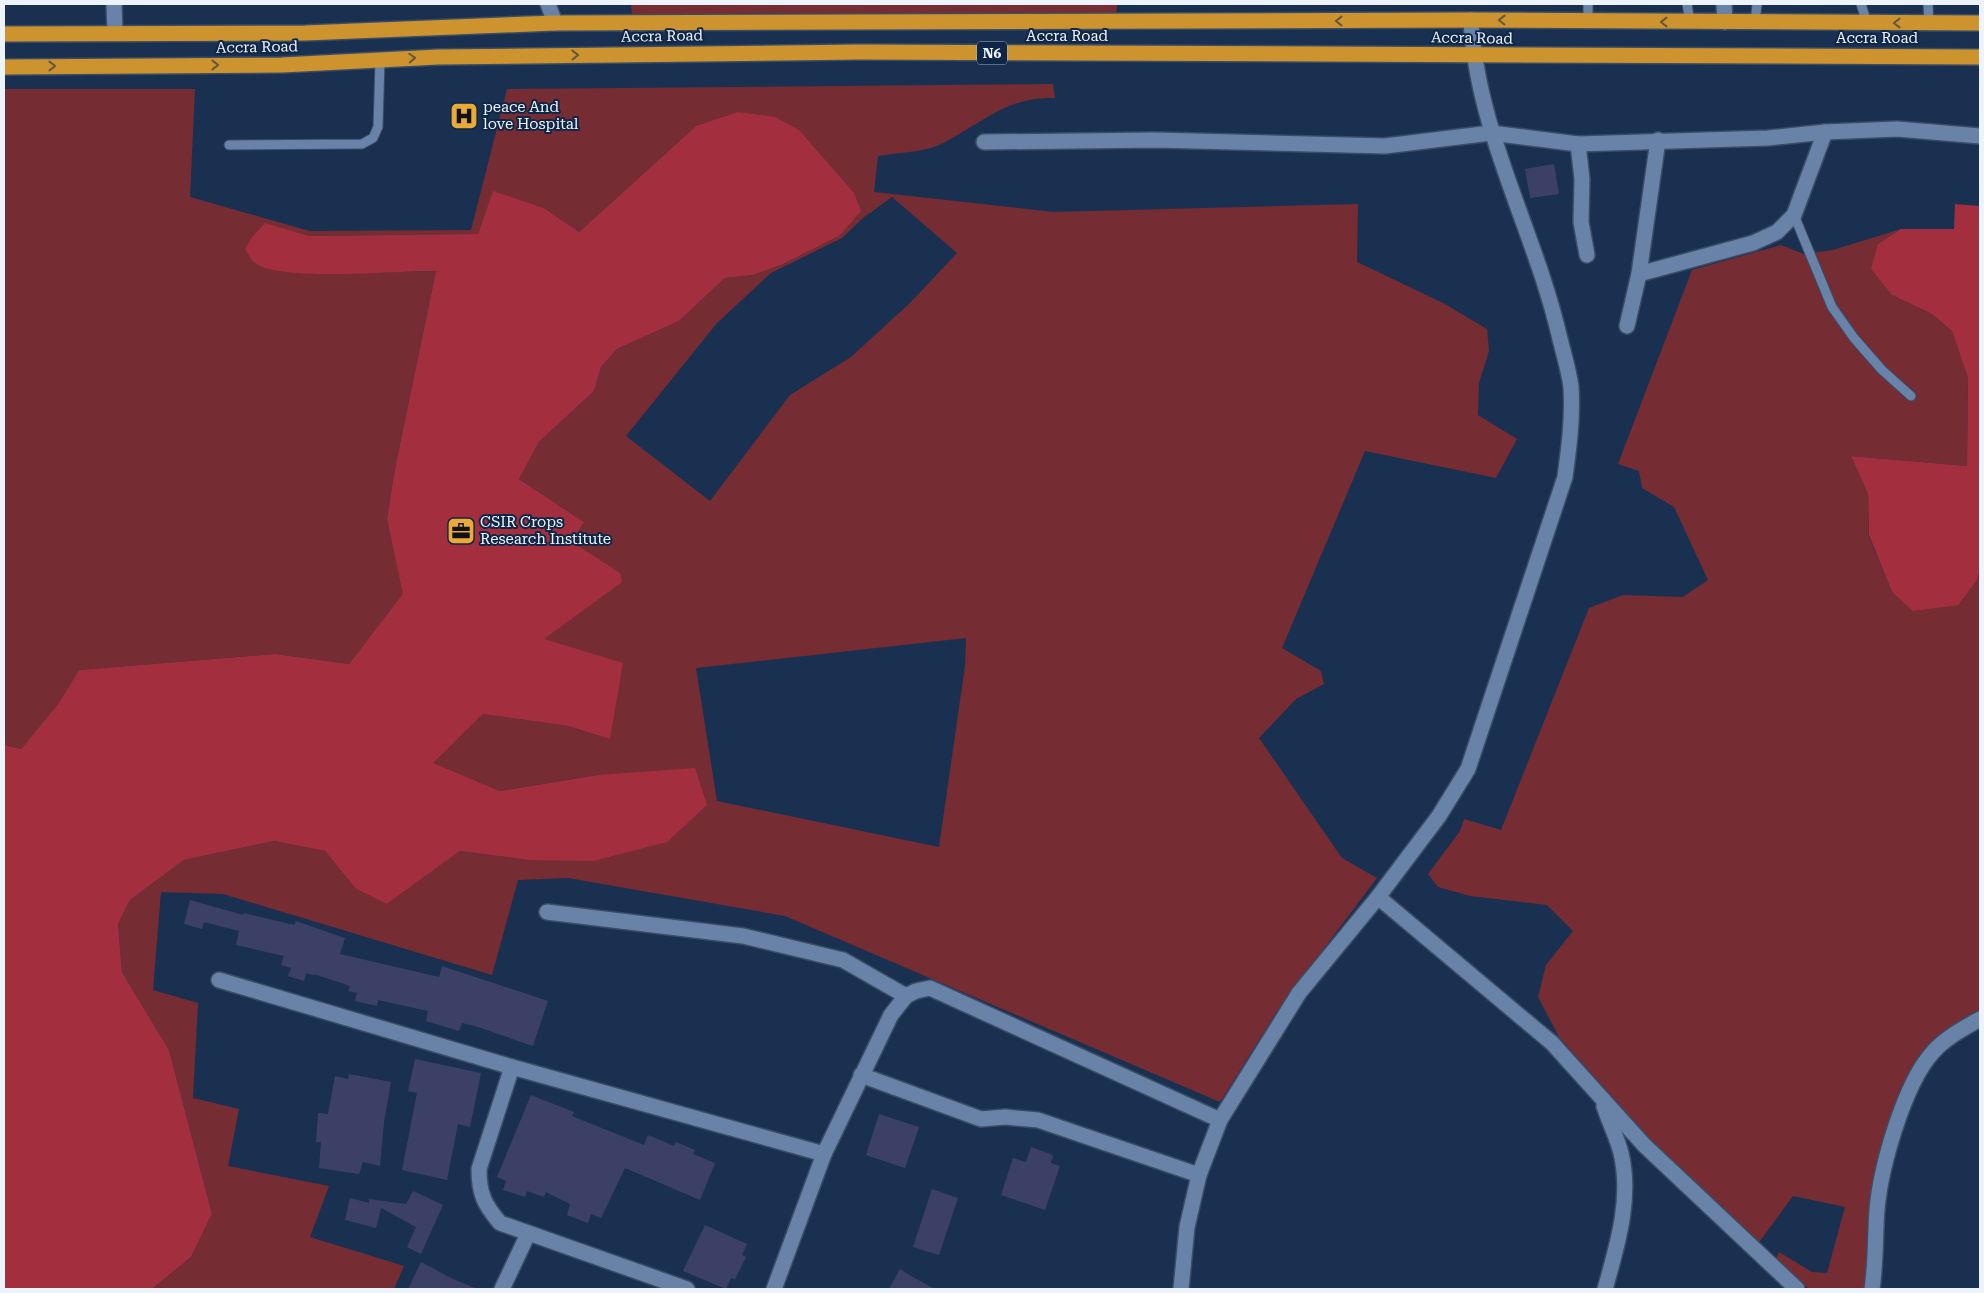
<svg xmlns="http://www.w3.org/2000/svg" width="1984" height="1293" font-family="'Roboto Serif',serif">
<rect width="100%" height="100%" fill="#1a3051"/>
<g fill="#762c33" fill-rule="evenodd">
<path d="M631,4H1117L1116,16L773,13L632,16Z"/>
<path d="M1053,84L1055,98C1005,96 981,125 939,145C924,152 895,153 878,156L874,192L1053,212L1358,204L1357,262L1443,303L1487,329L1489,351L1479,383L1478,415L1517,439L1496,478L1365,451L1282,648L1321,671L1324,684L1296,699L1259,738L1342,858L1377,878L1279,1008L1220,1102L785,916L568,878L518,880L492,975L223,894L161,892L153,990L198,1003L193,1098L239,1109L228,1166L329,1186L310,1237L404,1266L394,1289H152L191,1257L212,1214L169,1050L122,972L118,924L130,900L184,860L274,841L325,851L356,889L387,904L460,851L528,860L598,775L500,791L432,763L483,714L568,726L610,739L543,639L576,615L571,542L584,522L519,479L539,442L594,391L601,367L617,349L679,321L725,278L753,275L781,265L839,236L696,126L579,232L544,208L493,192L478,234L309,236L265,224L312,274L436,271L395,468L387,519L404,594L349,664L275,654L79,670L58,704L21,749L4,745V89H195L190,197L310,231L471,230L507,89ZM892,197L957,253L910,303L851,357L790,395L710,501L626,436L717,323L771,273L842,238L863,218ZM966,638L965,666L939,847L717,801L696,668Z"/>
<path d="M1901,229L1878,244L1892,295L1932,314L1952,331L1968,378L1967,466L1851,456L1868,494L1869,536L1892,592L1914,611L1977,580L1980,570V1011C1965,1020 1948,1027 1935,1040C1928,1047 1923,1057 1918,1065C1870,1136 1872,1207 1868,1289H1809L1775,1261L1779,1252L1812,1272L1827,1273L1845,1207L1793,1196L1757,1245L1664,1155L1559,1037L1538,997L1546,965L1573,931L1547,905L1470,896L1438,887L1428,874L1460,831L1464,819L1501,830L1589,608L1623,595L1683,597L1708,580L1674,507L1642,488L1639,471L1618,464L1692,270L1781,245L1804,254L1833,250Z"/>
</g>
<g fill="#a32f3e">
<path d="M738,112L775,117L799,130L854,193L861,211L839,236L781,265L753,275L725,278L679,321L617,349L601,367L594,391L539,442L519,479L584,522L572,542L620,573L622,582L544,639L623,663L610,739L568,726L483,714L433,763L500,791L598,775L695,768L707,805L667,842L593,861L528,860L460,851L387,904L356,889L325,851L274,841L184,860L130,900L118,924L122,972L169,1050L212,1214L191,1257L152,1289H4V745L21,749L58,704L79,670L275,654L349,664L403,594L387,519L395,468L436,271C401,270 277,283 254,262C250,259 248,253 245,249L253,236L265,223L309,236L478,234L493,191L544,208L579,232L696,126Z"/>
<path d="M1955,204L1980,206V570L1977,580L1958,605L1913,611L1892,592L1869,535L1868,494L1851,456L1967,466L1968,378L1952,331L1932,314L1892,295L1871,269L1878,244L1901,229H1954Z"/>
</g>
<g fill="#3c4067">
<path d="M1554,164L1559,194L1530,198L1525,169Z"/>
<path d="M190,900L243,915L244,913L294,925L296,921L345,938L340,954L439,977L442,966L548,1001L533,1046L475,1026L462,1023L459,1031L426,1021L428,1011L378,1000L377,1006L355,1001L357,993L348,991L350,986L314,974L313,975L306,973L304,981L288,976L291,968L281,965L284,956L236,945L239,931L204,922L202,929L184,924Z"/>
<path d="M415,1059L481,1073L470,1127L458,1124L447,1180L402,1170L417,1093L408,1091Z"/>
<path d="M349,1074L391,1082L384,1122L380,1166L363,1162L359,1174L319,1168L321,1142H316L318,1113L328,1114L335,1076L348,1079Z"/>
<path d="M531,1095L574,1112L572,1116L644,1145L648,1135L674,1146L676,1142L695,1150L693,1154L715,1163L700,1200L625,1168L601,1218L591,1214L588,1223L567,1215L570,1204L546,1192L544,1197L527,1191L525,1197L503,1190L506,1181L497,1177Z"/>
<path d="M879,1114L919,1127L905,1168L866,1155Z"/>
<path d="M1031,1147L1053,1155L1051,1163L1060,1166L1045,1210L1001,1195L1013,1158L1026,1162Z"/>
<path d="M932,1189L958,1198L939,1255L913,1247Z"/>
<path d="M413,1191L443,1205L421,1254L407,1247L416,1227L381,1208L376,1228L345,1220L350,1198L369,1203V1199L406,1204Z"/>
<path d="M705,1225L747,1244L742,1255L746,1257L735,1279L731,1278L726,1289L683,1271Z"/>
<path d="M421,1262L453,1279L477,1289H408Z"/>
<path d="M900,1269L911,1276L935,1289H889Z"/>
</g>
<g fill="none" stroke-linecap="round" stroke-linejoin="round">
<defs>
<g id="lane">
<path d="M1588,4V21"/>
<path d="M1687,4L1690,22"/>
<path d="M1861,4L1867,23"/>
<path d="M1928,4L1929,23"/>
<path d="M1755,23L1757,4"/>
<path d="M229,145L362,144L373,138L378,127L380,60"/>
<path d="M1794,215L1832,307L1854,338L1882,370L1911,396"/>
</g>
<g id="street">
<path d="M114,4L115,33"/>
<path d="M548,4L555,23"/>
<path d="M1724,4L1725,22"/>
<path d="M984,142L1155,140L1385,146L1491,133L1578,144L1768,138L1825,132L1897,129L1980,136"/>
<path d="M1578,144L1582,179L1581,222L1587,255"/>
<path d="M1639,274L1753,243L1777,232L1794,215L1825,132"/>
<path d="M1627,326L1639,274L1658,140"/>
<path d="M1378,897L1552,1043L1644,1145L1797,1289"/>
<path d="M547,912L743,936L843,960L906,996"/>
<path d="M219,980L512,1067L824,1154"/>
<path d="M512,1067L479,1169C479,1194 484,1204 500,1223L687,1289"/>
<path d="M861,1075L981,1119L1005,1117L1038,1120L1199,1175"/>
<path d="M1604,1106C1609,1122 1617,1137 1621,1153C1632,1199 1617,1246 1605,1289"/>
<path d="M502,1289L528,1234"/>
<path d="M774,1289L824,1154L891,1015L906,996L916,991L930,988L1220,1120"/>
<path d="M1181,1289L1187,1227L1199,1175L1220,1120L1299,993L1378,897L1439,816L1468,769L1565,477C1569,447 1573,418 1571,387C1569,371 1564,355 1560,339C1535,230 1477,133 1471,20"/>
<path d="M1872,1289C1876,1263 1875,1236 1877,1209C1881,1166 1904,1084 1933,1052C1945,1038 1964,1028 1980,1019"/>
</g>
<g id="highway">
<path d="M4,34L305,33L555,23L1471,20L1980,23"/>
<path d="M4,67L282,65L438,57L860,52L1980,57"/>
</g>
</defs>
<use href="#lane" stroke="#3b4c65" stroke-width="11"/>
<use href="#street" stroke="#3b4c65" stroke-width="18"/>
<use href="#highway" stroke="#3b4c65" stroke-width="18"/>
<use href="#lane" stroke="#6882a8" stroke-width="9"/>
<use href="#street" stroke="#6882a8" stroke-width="15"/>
<use href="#highway" stroke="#cc932e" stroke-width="15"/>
</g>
<defs><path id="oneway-chevron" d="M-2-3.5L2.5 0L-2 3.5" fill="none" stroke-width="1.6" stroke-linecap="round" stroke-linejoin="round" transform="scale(1.25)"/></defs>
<g stroke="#65573b">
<use href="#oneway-chevron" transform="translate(1502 20) rotate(-179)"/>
<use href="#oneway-chevron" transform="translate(1339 21) rotate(180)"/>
<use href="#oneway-chevron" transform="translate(1664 22) rotate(-180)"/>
<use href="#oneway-chevron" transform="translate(1897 23) rotate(-180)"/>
<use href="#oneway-chevron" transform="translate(575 55) rotate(-1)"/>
<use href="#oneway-chevron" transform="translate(412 58) rotate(-3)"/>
<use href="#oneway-chevron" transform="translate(215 65)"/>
<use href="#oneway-chevron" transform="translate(52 66)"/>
</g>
<defs>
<symbol id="hospital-square" viewBox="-11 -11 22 22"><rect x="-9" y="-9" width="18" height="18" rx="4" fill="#eaaa38" stroke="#102646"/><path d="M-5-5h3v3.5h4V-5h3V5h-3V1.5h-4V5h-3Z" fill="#111"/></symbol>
<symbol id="office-square" viewBox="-11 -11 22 22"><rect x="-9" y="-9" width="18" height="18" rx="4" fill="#eaaa38" stroke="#102646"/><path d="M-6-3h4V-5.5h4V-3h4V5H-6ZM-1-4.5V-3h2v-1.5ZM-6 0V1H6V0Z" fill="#111"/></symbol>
</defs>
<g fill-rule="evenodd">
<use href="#hospital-square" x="448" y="100" width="32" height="32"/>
<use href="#office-square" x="445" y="515" width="32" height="32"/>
</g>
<g text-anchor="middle" stroke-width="4" stroke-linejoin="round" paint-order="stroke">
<rect fill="#102646" stroke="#abb6c5" stroke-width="1" x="977" y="41.5" width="30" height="23" rx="4"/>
<g font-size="14" font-weight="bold" fill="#edf3fb">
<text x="992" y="58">N6</text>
</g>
<g font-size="15" fill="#edf3fb" stroke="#102646">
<text transform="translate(662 36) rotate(-1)" y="5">Accra Road</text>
<text x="1067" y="41">Accra Road</text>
<text transform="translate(1472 38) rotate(1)" y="5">Accra Road</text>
<text x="1877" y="43">Accra Road</text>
<text transform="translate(257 47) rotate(-1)" y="5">Accra Road</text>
</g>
<g font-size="15" fill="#edf3fb" stroke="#102646" text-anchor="start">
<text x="483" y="112">peace And<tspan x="483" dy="17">love Hospital</tspan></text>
<text x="480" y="527">CSIR Crops<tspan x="480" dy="17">Research Institute</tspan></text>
</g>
</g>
<rect width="1984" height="1293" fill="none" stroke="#edf3fb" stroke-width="10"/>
</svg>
